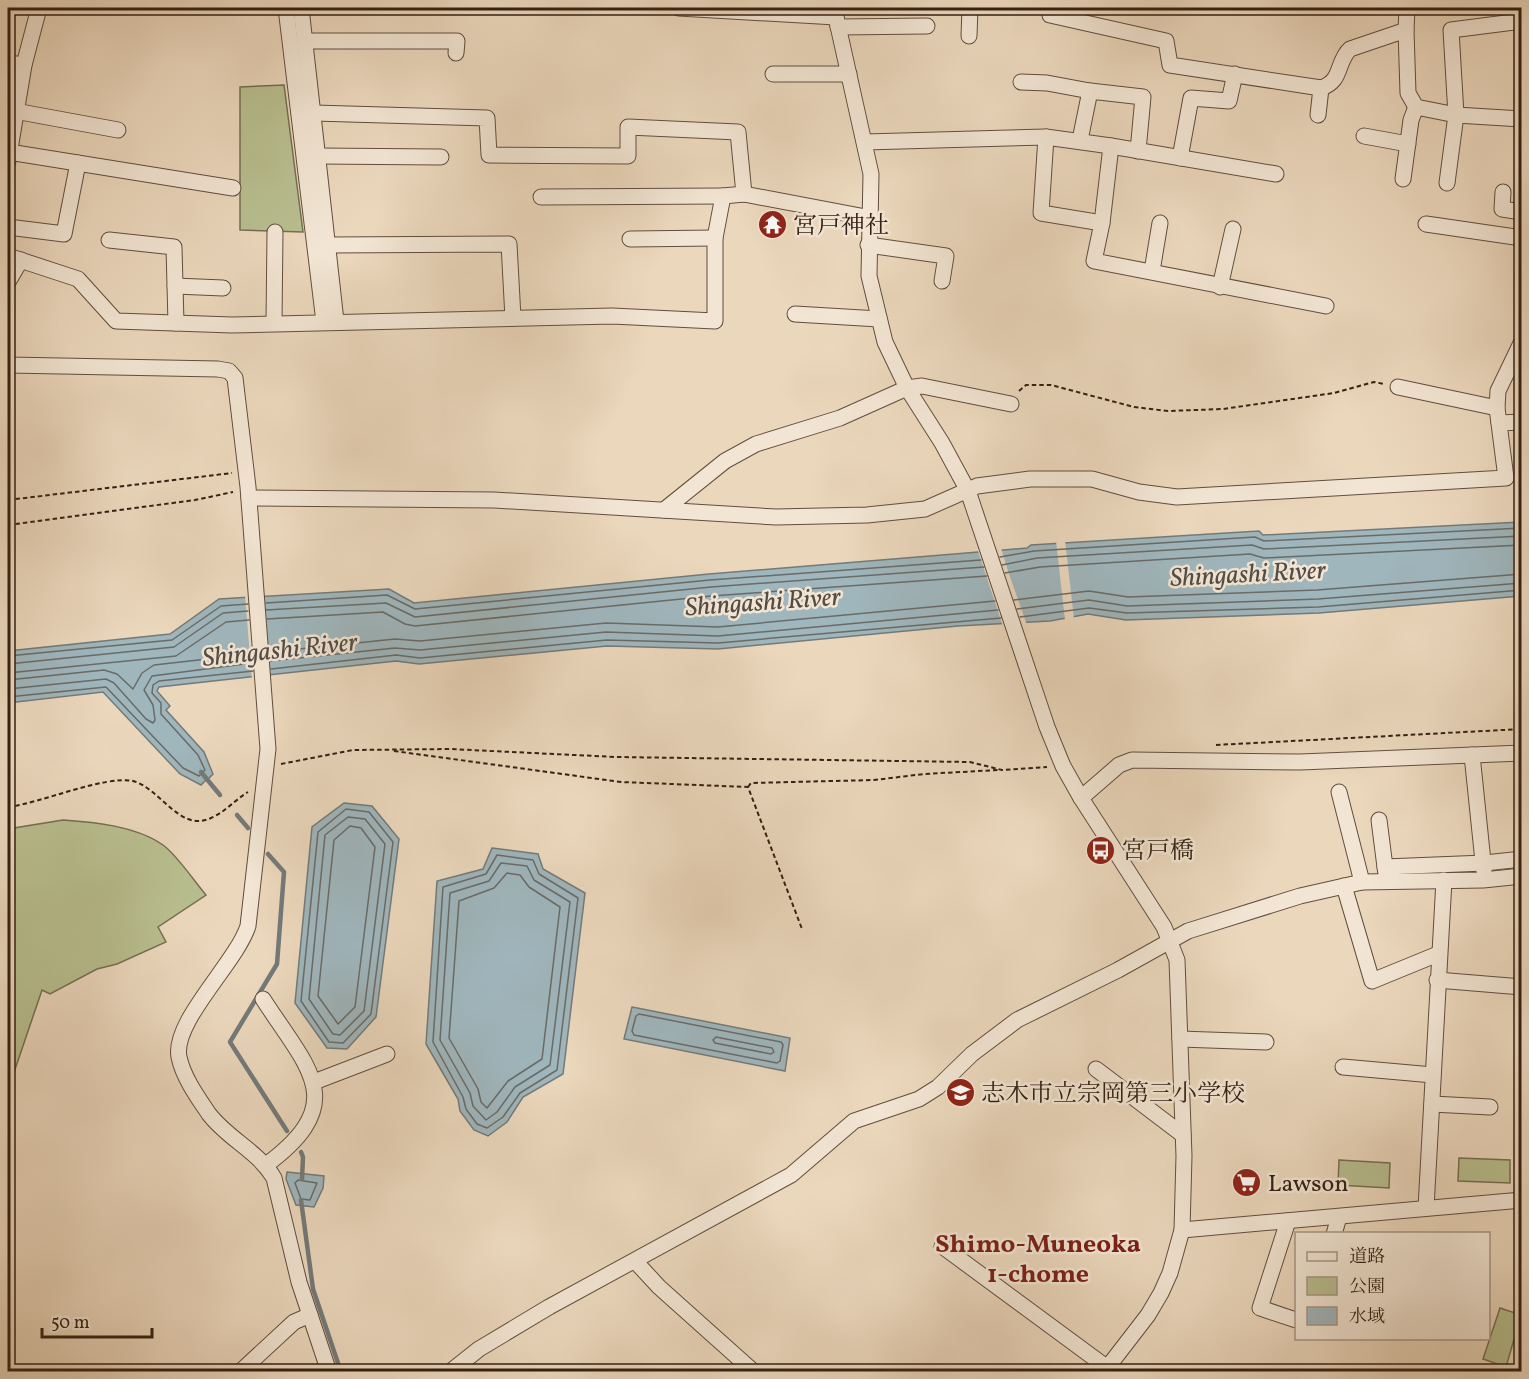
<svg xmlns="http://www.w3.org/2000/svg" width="1529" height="1379" font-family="Vollkorn,'Noto Serif JP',serif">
<rect width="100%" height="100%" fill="#ebd7bc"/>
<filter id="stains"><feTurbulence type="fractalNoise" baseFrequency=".00333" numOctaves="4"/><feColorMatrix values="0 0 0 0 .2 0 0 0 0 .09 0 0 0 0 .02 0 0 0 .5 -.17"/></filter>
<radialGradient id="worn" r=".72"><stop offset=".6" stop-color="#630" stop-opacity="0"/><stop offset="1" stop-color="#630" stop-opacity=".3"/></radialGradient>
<g fill="#b8be8f" stroke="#766f51" stroke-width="1.5">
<path d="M284,85L303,232L240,230V87Z"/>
<path d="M63,820C94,822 136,826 163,845C177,855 194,881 206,895L158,927L166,942L117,964L97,969L50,994L42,990L8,1090V829Z"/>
<path d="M1459,1158L1510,1160V1183L1458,1181Z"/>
<path d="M1339,1160L1390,1163L1389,1188L1338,1185Z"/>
<path d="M1500,1308L1521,1315L1506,1367L1483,1359Z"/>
</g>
<g fill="#9fb6bd" stroke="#747a79" stroke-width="1.5">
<path d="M1521,522V596L1319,613L1126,620L1088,614L1050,621L958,626L718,649L607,646L419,664L396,661L159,687L157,691L170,706L166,710L204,752L213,774L208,779L204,777L206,780L201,785L180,774L103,692L8,703V651L170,634L219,599L389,589L414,603L709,574L1027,548L1031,545L1259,531L1263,535Z"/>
<path d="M344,803L372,806L399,839L376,1017L347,1049L327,1048L295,1003L312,827Z"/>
<path d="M492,848L538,854L543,869L585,893L563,1074L523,1097L507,1122L488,1136L474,1130L460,1111L458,1099L426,1044L437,881L483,869Z"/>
<path d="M632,1007L790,1038L785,1071L624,1039Z"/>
<path d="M287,1172L324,1176L323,1188L314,1207L296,1205L286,1179Z"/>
</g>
<g fill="#ebd7bc">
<path d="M1065,540L1074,619L1065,620L1056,541Z"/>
<path d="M1001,548L1009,574L1027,625L1003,627L978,551Z"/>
<path d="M263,594L270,678L252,680L245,595Z"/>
</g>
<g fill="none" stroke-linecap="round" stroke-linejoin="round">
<g stroke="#696b68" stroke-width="1.5">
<path d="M1000,557L1034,551L1255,537L1264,541L1522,528"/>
<path d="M1002,565L1037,558L1252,545L1264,549L1522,536"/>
<path d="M1005,573L1040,567L1250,554L1264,558L1522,545"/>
<path d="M1014,600L1089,591L1128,597L1317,590L1522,574"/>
<path d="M266,603L387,595L415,609L710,580L981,560"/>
<path d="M1017,609L1089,600L1127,606L1318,599L1522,583"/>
<path d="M266,610L386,603L415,617L711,587L984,567"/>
<path d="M1020,617L1089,608L1127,613L1318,607L1522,590"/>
<path d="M267,619L383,612L405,624L415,626L711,596L987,576"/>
<path d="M270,652L395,639L420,641L606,623L718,627L995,601"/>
<path d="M8,656L172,640L221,606L248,604"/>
<path d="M270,661L395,648L420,650L606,632L718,636L998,610"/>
<path d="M8,664L174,647L223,613L248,611"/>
<path d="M271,669L396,655L420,658L607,640L718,643L1001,618"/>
<path d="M8,673L176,656L226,622L249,620"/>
<path d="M8,680L104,670L117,674L133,689L142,673L154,665L252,654"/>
<path d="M8,689L106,679L114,683L146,719L153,723L155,720L153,705L144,690L152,676L252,663"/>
<path d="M8,697L106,687L183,768L199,776L205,770L198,755L161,714V703L152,693L153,685L159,681L253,671"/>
<path d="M346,809L369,812L393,842L371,1014L343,1043L329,1042L301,1001L318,832Z"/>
<path d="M348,817L365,819L385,844L364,1011L340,1035L333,1034L309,999L325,835Z"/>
<path d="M350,826L361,828L375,847L355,1007L338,1024L318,996L334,840Z"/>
<path d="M497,855L533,860L539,874L578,898L557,1070L520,1093L503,1117L487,1128L477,1124L466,1109L463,1097L433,1042L443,887L486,874Z"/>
<path d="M501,863L527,866L534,880L570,902L550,1065L515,1087L497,1112L486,1120L473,1106L470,1093L440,1040L450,893L489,881Z"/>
<path d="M507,873L520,875L529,887L560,907L542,1059L508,1081L487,1108L481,1102L478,1089L449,1038L459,901L494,888Z"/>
<path d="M639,1014L781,1042L783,1045L780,1061L777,1063L634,1035L632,1031L636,1016Z"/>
<path d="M716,1037L772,1048L774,1052L771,1054L715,1043L713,1040Z"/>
<path d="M298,1180L317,1183L310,1200L301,1199L295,1183Z"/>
</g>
<g stroke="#747a79" stroke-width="4.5">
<path d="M201,772L220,795"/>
<path d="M237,815L248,828"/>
<path d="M268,854L284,872L277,964L230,1042L287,1131"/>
<path d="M301,1152L303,1157L302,1179"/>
<path d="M301,1200L313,1289L341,1372"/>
</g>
<defs>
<g id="minor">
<path d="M286,8L324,322"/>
<path d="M301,8L336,321"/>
<path d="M679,8L836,17"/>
<path d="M834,8L871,174L869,276L885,342L907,388L942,443L968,491L1047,727L1063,766L1081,798L1164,927L1177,960L1184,1156L1182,1230L1170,1273L1161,1293L1148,1315L1104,1372"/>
<path d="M1049,8L1050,15L1166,41L1170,65L1321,88C1343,81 1336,62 1350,49L1406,30L1408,93L1416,107L1456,115L1522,119"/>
<path d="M838,27L927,26"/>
<path d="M1406,30L1407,8"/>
<path d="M969,36L970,8"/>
<path d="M305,41H457L456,53"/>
<path d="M8,63L24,65"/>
<path d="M773,74H849"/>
<path d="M1021,82L1047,83L1090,91"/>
<path d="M15,111L118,130"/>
<path d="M314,113L487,118L489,155L628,156V127L738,132L744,194"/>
<path d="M1318,115L1321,88"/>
<path d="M1364,136L1408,144"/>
<path d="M1046,137L1041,213L1102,223"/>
<path d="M1080,140L1090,91L1143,97L1138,151"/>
<path d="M865,142L1046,137L1111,146L1102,223L1094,261L1326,306"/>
<path d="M1111,146L1276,174"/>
<path d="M9,152L233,188"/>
<path d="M318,156L441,157"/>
<path d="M1180,158L1191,98L1229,101L1235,74"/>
<path d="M8,161L24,65L39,8"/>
<path d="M1403,179L1411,120L1416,107"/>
<path d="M1447,183L1456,115L1451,30L1522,21"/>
<path d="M1503,192L1502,209L1522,212"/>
<path d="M541,197L723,196"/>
<path d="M1426,224L1522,238"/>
<path d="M8,227L64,234L78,163"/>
<path d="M630,239L715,238"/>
<path d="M109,240L174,247L176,323"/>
<path d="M328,245L509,244L513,318"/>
<path d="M868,245L946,256L942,281"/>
<path d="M8,256L78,279L116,321L232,325L612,316L715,321V238L723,196L744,194L871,218"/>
<path d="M1152,271L1160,223"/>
<path d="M8,282L21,260"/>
<path d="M175,286L223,288"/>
<path d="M1220,287L1233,229"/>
<path d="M795,314L879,319"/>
<path d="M274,323L275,232"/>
<path d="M8,365L218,369L229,371L235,378L248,487L268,749L248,926C236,963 172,1022 179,1057C183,1077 198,1098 209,1114C228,1139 258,1151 274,1178L299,1282L329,1372"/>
<path d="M1398,387L1497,408"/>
<path d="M1499,423L1522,422"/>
<path d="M249,498L494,500L776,517L867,515L925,509L977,486L1030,479H1092L1139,492L1177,497L1506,478L1497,408L1498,391L1522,341"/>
<path d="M664,510L725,461L756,444L840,418L907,388L922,386L1011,404"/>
<path d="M1472,755L1484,871"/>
<path d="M1339,792L1362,882"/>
<path d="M1081,798L1119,765L1132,760L1300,762L1522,753"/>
<path d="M1379,820L1385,867"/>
<path d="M1387,881L1385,867L1485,863L1522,859"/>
<path d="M1344,886L1372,981L1438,954"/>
<path d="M1437,980L1522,987"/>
<path d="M263,999C308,1069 351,1102 266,1165"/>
<path d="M1180,1039L1266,1042"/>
<path d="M1343,1067L1433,1075"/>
<path d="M1096,1069L1183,1135"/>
<path d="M314,1082L387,1054"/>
<path d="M1432,1104L1490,1107"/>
<path d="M1426,1208L1444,880"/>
<path d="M1288,1221L1260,1308L1296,1320"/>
<path d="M1182,1230L1522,1200"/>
<path d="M1334,1234L1339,1217"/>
<path d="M942,1246L1113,1372"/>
<path d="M635,1261L659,1287L754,1372"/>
<path d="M240,1372L294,1322L310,1315"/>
<path d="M450,1372L479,1349L549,1307L791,1175L854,1121L919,1099L938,1087L972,1054L1017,1020L1118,970L1188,931L1300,896L1362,882L1483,880L1522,876"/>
</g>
</defs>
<use href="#minor" stroke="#614e3d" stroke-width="17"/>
<g stroke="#332013" stroke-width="2" stroke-dasharray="4.5 3" stroke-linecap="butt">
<path d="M1019,391L1026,385H1051L1134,407L1168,411L1223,409L1334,393L1374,382L1384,384"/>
<path d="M8,500L232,473"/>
<path d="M8,525L195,500L233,492"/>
<path d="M1216,745L1522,729"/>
<path d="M394,751L621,782L748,787L802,929"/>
<path d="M281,764L353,750L450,749L616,757L970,762L1002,770L1047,767"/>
<path d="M748,787L751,783L874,780L924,774L998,770"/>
<path d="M8,807C41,803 105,775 133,781C160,788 180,833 211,818C225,812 235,800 248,792"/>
</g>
<use href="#minor" stroke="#f2e5d3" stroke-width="15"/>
</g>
<defs>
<symbol id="temple-disc" viewBox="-11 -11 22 22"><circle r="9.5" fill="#8f2418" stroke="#f2e5d3"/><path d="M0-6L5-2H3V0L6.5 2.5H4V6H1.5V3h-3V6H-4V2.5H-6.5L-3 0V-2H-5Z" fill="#fff"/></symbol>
<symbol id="bus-disc" viewBox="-11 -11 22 22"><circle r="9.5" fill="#8f2418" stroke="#f2e5d3"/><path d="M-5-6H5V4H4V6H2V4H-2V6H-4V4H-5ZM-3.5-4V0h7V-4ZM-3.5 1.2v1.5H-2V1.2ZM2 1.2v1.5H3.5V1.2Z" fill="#fff"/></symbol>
<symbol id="school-disc" viewBox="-11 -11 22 22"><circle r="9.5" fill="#8f2418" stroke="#f2e5d3"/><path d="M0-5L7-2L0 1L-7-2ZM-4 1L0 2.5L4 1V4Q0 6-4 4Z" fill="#fff"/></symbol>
<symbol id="supermarket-disc" viewBox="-11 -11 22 22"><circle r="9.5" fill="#8f2418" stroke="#f2e5d3"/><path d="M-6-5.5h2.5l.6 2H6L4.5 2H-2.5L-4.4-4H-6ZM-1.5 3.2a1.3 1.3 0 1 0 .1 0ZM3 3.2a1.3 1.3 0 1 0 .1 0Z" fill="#fff"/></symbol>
</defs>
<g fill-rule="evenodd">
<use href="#temple-disc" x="756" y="208" width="33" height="33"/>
<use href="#bus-disc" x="1084" y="834" width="33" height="33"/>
<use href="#school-disc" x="944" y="1076" width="33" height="33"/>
<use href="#supermarket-disc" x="1230" y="1166" width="33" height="33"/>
</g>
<g text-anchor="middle" stroke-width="5" stroke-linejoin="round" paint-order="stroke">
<g font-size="24" fill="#332013" stroke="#f2e5d3" text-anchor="start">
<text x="793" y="233">宮戸神社</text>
<text x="1122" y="858">宮戸橋</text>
<text x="981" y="1101">志木市立宗岡第三小学校</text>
<text x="1268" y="1191">Lawson</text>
</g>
<g font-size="26" font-style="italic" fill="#534d46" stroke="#f2e5d3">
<text transform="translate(1248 573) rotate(-3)" y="9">Shingashi River</text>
<text transform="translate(763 601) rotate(-4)" y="9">Shingashi River</text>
<text transform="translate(280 649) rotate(-6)" y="9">Shingashi River</text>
</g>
<g font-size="26" font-weight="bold" fill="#7a1f14" stroke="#f2e5d3">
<text x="1038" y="1252">Shimo-Muneoka<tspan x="1038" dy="30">1-chome</tspan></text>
</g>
</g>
<rect width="1529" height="1379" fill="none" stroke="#ebd7bc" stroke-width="30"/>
<rect x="9" y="9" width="1511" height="1361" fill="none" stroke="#332013" stroke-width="3"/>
<rect x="15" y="15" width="1499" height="1349" fill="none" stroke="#332013" stroke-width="1.5"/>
<rect x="1295" y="1232" width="195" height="108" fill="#f2e5d3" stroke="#a69686" stroke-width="1.5"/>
<rect x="1307" y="1252" width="30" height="9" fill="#f2e5d3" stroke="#a69686" stroke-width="1.5"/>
<text x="1349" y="1262" font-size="18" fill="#332013">道路</text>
<rect x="1307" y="1277" width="30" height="18" fill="#b8be8f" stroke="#a69686" stroke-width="1.5"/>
<text x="1349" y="1292" font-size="18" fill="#332013">公園</text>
<rect x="1307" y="1307" width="30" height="18" fill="#9fb6bd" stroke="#a69686" stroke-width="1.5"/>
<text x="1349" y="1322" font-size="18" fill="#332013">水域</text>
<path d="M42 1328v9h110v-9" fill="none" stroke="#332013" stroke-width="3"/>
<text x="51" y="1328" font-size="18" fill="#332013" stroke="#f2e5d3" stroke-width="4.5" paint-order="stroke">50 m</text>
<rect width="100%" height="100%" filter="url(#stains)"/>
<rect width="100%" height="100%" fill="url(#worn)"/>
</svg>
